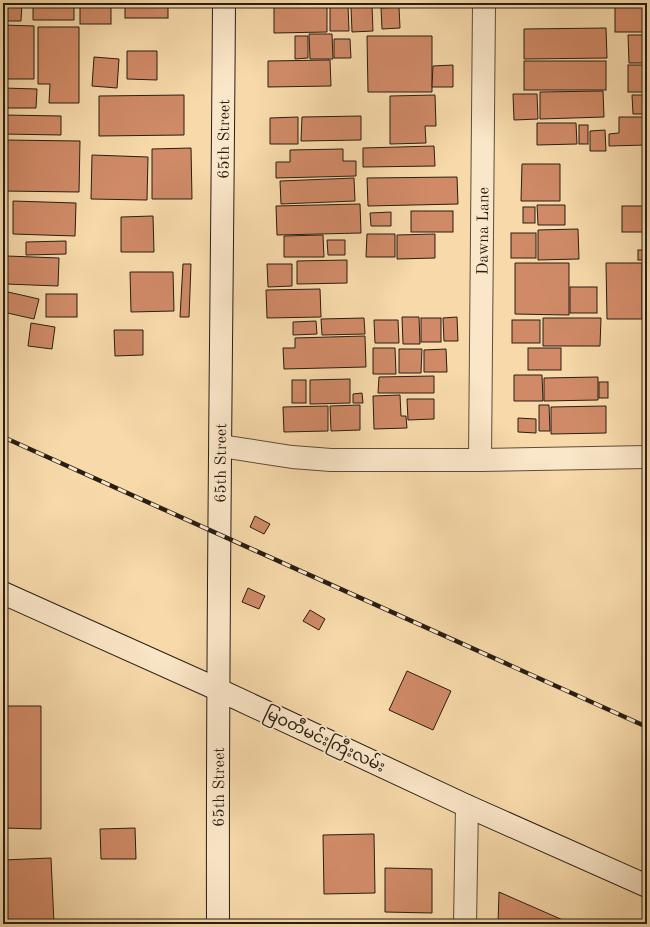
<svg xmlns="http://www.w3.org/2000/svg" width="650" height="927" font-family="'Old Standard TT','Noto Sans Myanmar',serif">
<rect width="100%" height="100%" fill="#f7d9aa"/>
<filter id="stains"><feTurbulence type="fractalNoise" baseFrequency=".005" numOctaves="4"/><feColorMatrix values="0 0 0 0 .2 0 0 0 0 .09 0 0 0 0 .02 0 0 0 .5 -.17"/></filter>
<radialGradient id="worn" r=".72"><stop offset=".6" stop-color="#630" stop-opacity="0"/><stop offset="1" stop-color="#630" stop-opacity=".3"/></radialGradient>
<g fill="#d08a67" stroke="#281e14">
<path d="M3,3H22L21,21H3Z"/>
<path d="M74,3V20H33V4Z"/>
<rect x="80" y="3" width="31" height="21"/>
<rect x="125" y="3" width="43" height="15"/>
<rect x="615" y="3" width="32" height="29"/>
<path d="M348,5L349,31H330V6Z"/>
<path d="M327,6V32L274,33V7Z"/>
<path d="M372,6L373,31L352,32L351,7Z"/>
<path d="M399,7L400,28L382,29L381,8Z"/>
<path d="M3,25L34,26V79H3Z"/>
<path d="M38,27H79V103H49L50,84H38Z"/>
<path d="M606,28L607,58L524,59V29Z"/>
<path d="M309,34H332L333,59H310Z"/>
<path d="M628,35H647V63H629Z"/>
<path d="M295,36H308V58L295,59Z"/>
<path d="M367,36H432V92H368Z"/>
<path d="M334,39H350L351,58H334Z"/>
<path d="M127,51H157V80L127,79Z"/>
<path d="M94,57L119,59L117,88L92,86Z"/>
<path d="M330,60L331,86L268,87V61Z"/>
<rect x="524" y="61" width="82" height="29"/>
<path d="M453,65V87H432L433,66Z"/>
<rect x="628" y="65" width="19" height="27"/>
<path d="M3,88L37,89L36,108H3Z"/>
<path d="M603,91L604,117L540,119V92Z"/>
<path d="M513,94H537L538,119L514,120Z"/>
<path d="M184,95V135L99,136V96Z"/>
<path d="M435,95L436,126H425L426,143L390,144V96Z"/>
<path d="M632,95H647V114H633Z"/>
<path d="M3,115L61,116V135L3,134Z"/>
<path d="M361,116V140L301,141L302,117Z"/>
<path d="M298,117V144H270V118Z"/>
<path d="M619,117H647V145L609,146V134L619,133Z"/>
<path d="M537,123H576L577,144L537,145Z"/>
<rect x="579" y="125" width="9" height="19"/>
<path d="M605,130L606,151H590V131Z"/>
<path d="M3,140L80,141L79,192L3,191Z"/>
<path d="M434,146L435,166L363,167V148Z"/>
<path d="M191,148L192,199H152V149Z"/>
<path d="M343,149V161H356V176L276,178V162H290V150Z"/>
<path d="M92,155L148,157L147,200L91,199Z"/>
<path d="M522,164H560V201H521Z"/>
<path d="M457,177L458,204L368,206L367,178Z"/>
<path d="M354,178L355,201L281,204L280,181Z"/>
<path d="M13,201L76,203L75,236L13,234Z"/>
<path d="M360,204L361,233L277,235L276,206Z"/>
<path d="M537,205H565V225H538Z"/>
<rect x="622" y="206" width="25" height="26"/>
<rect x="523" y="207" width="12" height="16"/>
<rect x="411" y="211" width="42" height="21"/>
<path d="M391,212V226H371L370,213Z"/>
<path d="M153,216L154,252H121V217Z"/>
<path d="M578,229L579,259L538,260V230Z"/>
<rect x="511" y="233" width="25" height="25"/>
<rect x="644" y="233" width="3" height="13"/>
<path d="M367,234H395V257H366Z"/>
<path d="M435,234V258L397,259V235Z"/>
<path d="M323,235L324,257H284V236Z"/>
<path d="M327,240H345V255H328Z"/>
<path d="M66,241V254L26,255V242Z"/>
<rect x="638" y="250" width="8" height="10"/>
<path d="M7,256L59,258L58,286L6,284Z"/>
<path d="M347,260V283L297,284V261Z"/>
<path d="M515,263H569V315L515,314Z"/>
<path d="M606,263H642V319H607Z"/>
<path d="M183,264H191L189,317H180Z"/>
<path d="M267,264H292V286L268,287Z"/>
<path d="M130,272H173L174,311L131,312Z"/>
<rect x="570" y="287" width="27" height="26"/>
<path d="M320,289L321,317L267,318L266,290Z"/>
<path d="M8,292L39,299L34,319L3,312Z"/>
<rect x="46" y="294" width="31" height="23"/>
<path d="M402,317H419L420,344H403Z"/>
<path d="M457,317L458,341H444L443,318Z"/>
<path d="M364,318L365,334L322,335L321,319Z"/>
<rect x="421" y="318" width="20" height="24"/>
<path d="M543,318H601L600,346H543Z"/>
<path d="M374,320H398L399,343H375Z"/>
<rect x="512" y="320" width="28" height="23"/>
<path d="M316,321L317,334L293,335V322Z"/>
<path d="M31,323L55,327L52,349L28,346Z"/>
<path d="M114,330H143V355L115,356Z"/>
<path d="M365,336L366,367L284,369L283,348H295V338Z"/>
<path d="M373,348H395L396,374H373Z"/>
<rect x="528" y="348" width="33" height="22"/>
<path d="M399,349H422L421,373H399Z"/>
<path d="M446,349L447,372H424V350Z"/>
<path d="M514,375H542L543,401H514Z"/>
<path d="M434,376V393H378L379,377Z"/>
<path d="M598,377V400L544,401V378Z"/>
<path d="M350,379V403L310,404V380Z"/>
<rect x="292" y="380" width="14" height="23"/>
<rect x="599" y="382" width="9" height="16"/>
<path d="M362,393L363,403H353V394Z"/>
<path d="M400,395L401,416H406L407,428L374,429L373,396Z"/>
<path d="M407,399H434V419L408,420Z"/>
<path d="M360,405V430L331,431L330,406Z"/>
<path d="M539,405H549L550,431H539Z"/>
<path d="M328,406V431L284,432L283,407Z"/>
<path d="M606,406V433L551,434V407Z"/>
<path d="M518,418L536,419V433L518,432Z"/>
<path d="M255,516L270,524L264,534L250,527Z"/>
<path d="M248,588L265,596L259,609L242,602Z"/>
<path d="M310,610L325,619L319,630L303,621Z"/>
<path d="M407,671L451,691L433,730L389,710Z"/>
<path d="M3,706H41V829L3,828Z"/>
<path d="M135,828L136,859H101L100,829Z"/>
<path d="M374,834L375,893L324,894L323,835Z"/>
<path d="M51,858L54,924H3V860Z"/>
<path d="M385,868L432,869V913L385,912Z"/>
<path d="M499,892L572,924H498Z"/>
</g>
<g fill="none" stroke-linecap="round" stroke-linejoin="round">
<defs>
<g id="street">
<path d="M221,446L292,457L331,460H480L647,457"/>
<path id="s1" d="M480,460L484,3"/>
<path d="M465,924L467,806"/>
</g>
<g id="secondary">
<path d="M3,593L217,689L467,806L647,886"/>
<path id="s2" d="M218,924C217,617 222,310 224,3"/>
</g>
</defs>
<use href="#street" stroke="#5c4d3a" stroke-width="24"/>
<use href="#secondary" stroke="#281e14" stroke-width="24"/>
<use href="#street" stroke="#fae6c8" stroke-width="22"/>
<use href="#secondary" stroke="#fae6c8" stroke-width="22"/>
<defs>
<path id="rail" d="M3,437L647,727"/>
</defs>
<use href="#rail" stroke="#281e14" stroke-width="4.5"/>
<use href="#rail" stroke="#fae6c8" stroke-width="3" stroke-dasharray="9" stroke-linecap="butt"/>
</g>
<g text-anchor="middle" stroke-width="4" stroke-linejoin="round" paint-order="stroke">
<g font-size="16" fill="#281e14" stroke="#fae6c8">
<text dy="6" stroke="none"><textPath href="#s2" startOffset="785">65th Street</textPath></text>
<text dy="6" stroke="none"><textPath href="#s1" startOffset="229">Dawna Lane</textPath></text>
<text dy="6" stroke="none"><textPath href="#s2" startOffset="461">65th Street</textPath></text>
<text transform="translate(325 739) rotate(25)" y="6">မြဝတီမင်းကြီးလမ်း</text>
<text dy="6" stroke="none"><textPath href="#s2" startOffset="137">65th Street</textPath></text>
</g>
</g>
<rect width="650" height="927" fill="none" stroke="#f7d9aa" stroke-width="16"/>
<rect x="4" y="4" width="642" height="919" fill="none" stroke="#281e14" stroke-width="2"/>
<rect x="8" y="8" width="634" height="911" fill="none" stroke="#281e14"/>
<rect width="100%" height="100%" filter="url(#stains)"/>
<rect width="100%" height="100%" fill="url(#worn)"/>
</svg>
